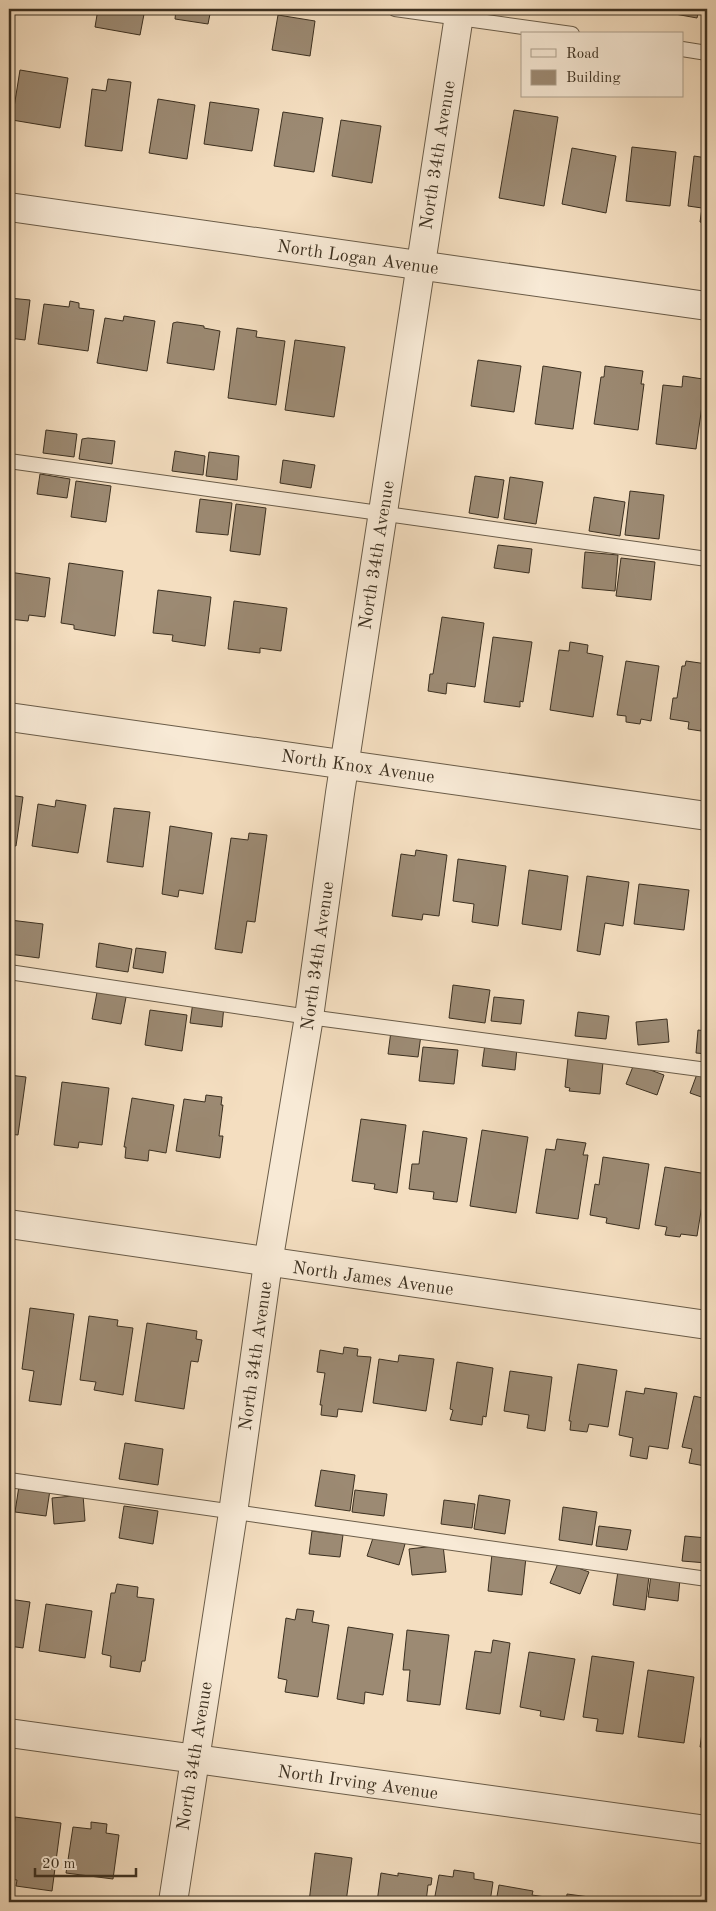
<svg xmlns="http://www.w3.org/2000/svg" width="716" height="1911" font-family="'Old Standard TT',serif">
<rect width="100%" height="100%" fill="#f4dec0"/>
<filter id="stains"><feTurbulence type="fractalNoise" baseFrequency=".004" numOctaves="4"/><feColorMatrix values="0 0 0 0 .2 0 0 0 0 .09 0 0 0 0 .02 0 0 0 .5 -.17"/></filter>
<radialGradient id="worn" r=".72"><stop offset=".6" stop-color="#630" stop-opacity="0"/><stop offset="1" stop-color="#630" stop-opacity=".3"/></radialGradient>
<g fill="#9c8a73" stroke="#3c3020">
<path d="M98,9H145L140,35L95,27Z"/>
<path d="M176,9H211L208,24L175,19Z"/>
<path d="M664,9H699L697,18L664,12Z"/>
<path d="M278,15L315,21L310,56L272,50Z"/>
<path d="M20,70L68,78L60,128L12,120Z"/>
<path d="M108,79L131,82L122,151L85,146L92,89L106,91Z"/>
<path d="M158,99L195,105L187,159L149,153Z"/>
<path d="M210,102L259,109L252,151L204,144Z"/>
<path d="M514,110L558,117L544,206L499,198Z"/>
<path d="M283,112L323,118L314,172L274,166Z"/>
<path d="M341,120L381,126L372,183L332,176Z"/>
<path d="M632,147L676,152L670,206L626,201Z"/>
<path d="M572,148L616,156L606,213L562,204Z"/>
<path d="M694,156L707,158V224L700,222L702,208L688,206Z"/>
<path d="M9,298L30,300L25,340L9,338Z"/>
<path d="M70,301L79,303V308L94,310L88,351L38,344L44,304L69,307Z"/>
<path d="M124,316L155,321L147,371L97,363L105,318L123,321Z"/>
<path d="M177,322L204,326V328L220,331L214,370L167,363L173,323Z"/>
<path d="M237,328L257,331L256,337L285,341L276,405L228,398Z"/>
<path d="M295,340L345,347L334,417L285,410Z"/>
<path d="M478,360L521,366L514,412L471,406Z"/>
<path d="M543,366L581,372L573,429L535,424Z"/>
<path d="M605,366L643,371L641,384H644L638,430L594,424L601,377H604Z"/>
<path d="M683,376L703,379L702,390L704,391L696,449L656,444L663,385L682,387Z"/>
<path d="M46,430L77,434L74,457L43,453Z"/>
<path d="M88,438L115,441L112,464L79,459L82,439Z"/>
<path d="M175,451L205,456L203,475L172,471Z"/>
<path d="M209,452L239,456L237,480L206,476Z"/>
<path d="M283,460L315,465L311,488L280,483Z"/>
<path d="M40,474L70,479L67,498L37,494Z"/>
<path d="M475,476L504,480L498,518L469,513Z"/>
<path d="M510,477L543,482L536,524L504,519Z"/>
<path d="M76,481L111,486L106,522L71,517Z"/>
<path d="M630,491L664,495L659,539L625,535Z"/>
<path d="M594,497L625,502L620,536L589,531Z"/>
<path d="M200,499L232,503L228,535L196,532Z"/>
<path d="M236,504L266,508L260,555L230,551Z"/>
<path d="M498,545L532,549L529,573L494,568Z"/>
<path d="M585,552L618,555L615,591L582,588Z"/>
<path d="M621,558L655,562L651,600L616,596Z"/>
<path d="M69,563L123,571L115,636L74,629V625L61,623Z"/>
<path d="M706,569H707V604L702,603Z"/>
<path d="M9,572L50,578L45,617L29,615L28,621L9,619Z"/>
<path d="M158,590L211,597L205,646L172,641L173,635L153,633Z"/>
<path d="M234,601L287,608L281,651L260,648V653L228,649Z"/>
<path d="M442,617L484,623L475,687L447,683L446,694L428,691L430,674H433Z"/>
<path d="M493,637L532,642L523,702L520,701V707L484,702Z"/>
<path d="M570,642L588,645L587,653L603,656L593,717L550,710L559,650L569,651Z"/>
<path d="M626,661L659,666L651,721L641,719L640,724L626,722V716L617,715Z"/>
<path d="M686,661L707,664V725L702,724L701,731L688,729L689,722L670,719L673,698H677L682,666H685Z"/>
<path d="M9,795L23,797L16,846L9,845Z"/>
<path d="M56,800L86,805L78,853L32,846L38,804L55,807Z"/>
<path d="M114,808L150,812L143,867L107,862Z"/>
<path d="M170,826L212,833L203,894L179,890L178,897L162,894Z"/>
<path d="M249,833L267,835L255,922L247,921L242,953L215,949L231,838L248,840Z"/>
<path d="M416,850L447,855L439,916L423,914L422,920L392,916L401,854L415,856Z"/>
<path d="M458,859L506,866L498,926L472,922L474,904L453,901Z"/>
<path d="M529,870L568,876L561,930L522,924Z"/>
<path d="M587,876L629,882L623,926L605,923L600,955L577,951Z"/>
<path d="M639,884L689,890L684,930L634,924Z"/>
<path d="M10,920L43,924L39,958L9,954Z"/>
<path d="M99,943L132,949L128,972L96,967Z"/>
<path d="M136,948L166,952L163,973L133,968Z"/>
<path d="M453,985L490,990L485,1023L449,1018Z"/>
<path d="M98,987L127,992L121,1024L92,1019Z"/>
<path d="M494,997L524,1000L521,1024L491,1021Z"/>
<path d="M193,1002L224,1006L222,1027L190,1023Z"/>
<path d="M150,1010L187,1015L182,1051L145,1045Z"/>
<path d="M578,1012L609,1016L606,1039L575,1036Z"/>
<path d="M667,1019L669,1042L638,1045L636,1022Z"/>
<path d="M698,1030L707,1031V1054L696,1053Z"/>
<path d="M391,1031L421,1035L418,1057L388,1054Z"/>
<path d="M485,1044L517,1048L515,1070L482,1066Z"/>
<path d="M423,1047L458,1050L454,1084L419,1081Z"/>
<path d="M568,1058L603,1062L600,1094L569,1091L570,1088L565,1087Z"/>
<path d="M634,1064L664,1075L657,1095L626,1084Z"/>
<path d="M697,1074L707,1078V1099L690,1093Z"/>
<path d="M9,1075L26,1077L18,1135L9,1134Z"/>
<path d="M62,1082L109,1088L102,1145L79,1142L78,1148L54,1145Z"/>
<path d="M206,1095L222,1097L221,1105H223L219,1136H223L220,1158L176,1151L184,1099L205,1102Z"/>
<path d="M132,1098L174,1105L166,1153L149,1150L148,1161L125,1158L126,1147H124Z"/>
<path d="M361,1119L406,1125L397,1193L374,1189L375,1184L352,1181Z"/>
<path d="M482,1130L528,1137L516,1213L470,1206Z"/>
<path d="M423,1131L467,1138L457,1202L433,1199L434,1192L409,1189L412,1164H419Z"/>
<path d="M557,1139L586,1143L583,1155H588L578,1219L536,1213L546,1149L555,1150Z"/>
<path d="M603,1157L649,1164L639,1229L606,1223L607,1218L590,1215L595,1184L599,1185Z"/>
<path d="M665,1167L707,1174L697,1236L681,1234L680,1237L665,1235L667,1227L655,1225Z"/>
<path d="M30,1308L74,1314L61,1405L29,1401L34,1371L22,1369Z"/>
<path d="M89,1316L118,1320L117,1326L133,1328L123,1395L94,1390L96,1382L80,1380Z"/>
<path d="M147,1323L197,1331L196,1339L202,1340L198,1362L191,1361L184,1409L135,1401Z"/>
<path d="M344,1347L358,1349L357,1356L371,1357L362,1412L338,1409L337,1417L321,1415L322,1405H320L325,1373L317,1372L320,1350L343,1354Z"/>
<path d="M399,1355L434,1359L426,1411L373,1403L379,1359L398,1362Z"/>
<path d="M457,1362L493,1368L486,1417L483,1416L482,1425L450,1420L453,1410L450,1409Z"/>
<path d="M578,1364L617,1370L608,1427L589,1424L587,1432L570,1430L571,1421H569Z"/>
<path d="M510,1371L552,1377L545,1431L527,1428L529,1415L504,1411Z"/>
<path d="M645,1388L677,1393L668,1449L649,1446L647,1459L630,1456L633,1438L619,1435L626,1391L644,1394Z"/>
<path d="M694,1396L707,1399V1455L705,1466L689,1463L692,1449L682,1447Z"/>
<path d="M125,1443L163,1449L158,1485L119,1479Z"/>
<path d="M321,1470L355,1475L350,1511L315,1506Z"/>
<path d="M19,1486L50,1490L46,1516L15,1512Z"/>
<path d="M355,1490L387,1494L384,1516L352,1512Z"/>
<path d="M83,1495L85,1521L54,1524L52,1498Z"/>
<path d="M479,1495L510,1500L505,1534L474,1529Z"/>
<path d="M444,1500L475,1504L472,1528L441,1524Z"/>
<path d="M124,1506L158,1511L153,1544L119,1538Z"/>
<path d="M563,1507L597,1512L592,1545L559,1540Z"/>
<path d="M599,1526L631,1530L627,1550L596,1546Z"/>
<path d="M312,1531L343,1535L340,1557L309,1554Z"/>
<path d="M374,1535L405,1544L399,1565L367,1556Z"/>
<path d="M685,1536L707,1538V1563L682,1561Z"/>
<path d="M443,1545L446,1572L412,1575L409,1549Z"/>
<path d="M492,1554L526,1557L522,1595L488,1591Z"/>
<path d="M559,1561L589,1572L580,1594L550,1583Z"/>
<path d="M618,1571L649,1576L645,1610L613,1605Z"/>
<path d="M651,1575L680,1579L678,1601L648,1597Z"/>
<path d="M117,1584L138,1587L137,1597L154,1599L145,1661H142L140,1672L110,1667L111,1656L102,1654L111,1593H115Z"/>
<path d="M9,1599L30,1602L23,1648L9,1646Z"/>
<path d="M46,1604L92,1611L85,1658L39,1651Z"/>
<path d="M297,1609L314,1611L312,1622L329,1625L318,1697L285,1692L287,1680L278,1678L286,1618L295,1620Z"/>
<path d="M348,1627L393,1634L383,1695L365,1692L364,1704L337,1699Z"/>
<path d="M407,1630L449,1635L440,1705L407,1701L410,1670H403Z"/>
<path d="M493,1640L510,1643L500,1714L466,1709L475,1651L491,1653Z"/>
<path d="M529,1652L575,1659L564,1720L540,1716L541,1711L520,1707Z"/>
<path d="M592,1656L634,1662L623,1734L596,1731L598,1719L583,1717Z"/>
<path d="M648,1670L694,1677L684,1743L638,1737Z"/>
<path d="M707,1698V1748L700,1747Z"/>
<path d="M15,1817L61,1823L52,1891L16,1886L17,1880L9,1879Z"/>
<path d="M91,1822L107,1824L106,1833L119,1835L113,1879L66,1873L73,1827L91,1829Z"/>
<path d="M315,1853L352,1858L346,1902H309Z"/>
<path d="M454,1870L474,1873V1879L493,1882L490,1902L434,1901L439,1875L453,1877Z"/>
<path d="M381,1873L398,1876V1873L432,1878L431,1885H428L426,1902H377Z"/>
<path d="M499,1885L533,1891L532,1895L552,1898V1902H496Z"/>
<path d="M567,1894L612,1900V1902H566Z"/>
</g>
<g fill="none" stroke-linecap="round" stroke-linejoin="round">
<defs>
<g id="lane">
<path d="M395,9L572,34"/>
<path d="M682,49L707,53"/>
<path d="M9,461L707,559"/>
<path d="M9,972L309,1017L707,1070"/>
<path d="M9,1480L707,1579"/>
</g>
<g id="street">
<path d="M9,207L707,306"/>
<path d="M9,717L707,816"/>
<path d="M9,1224L707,1325"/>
<path d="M9,1733L707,1830"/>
<path d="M173,1902L233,1513L268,1263L309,1017L340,793L460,9"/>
</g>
</defs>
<use href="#lane" stroke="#6a5c48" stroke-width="16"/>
<use href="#street" stroke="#6a5c48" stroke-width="30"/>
<use href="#lane" stroke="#f8ead6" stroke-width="14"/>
<use href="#street" stroke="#f8ead6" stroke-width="28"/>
</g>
<g text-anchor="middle" stroke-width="4" stroke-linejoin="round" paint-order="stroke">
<g font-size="18" fill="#3c3020" stroke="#f8ead6">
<text transform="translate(437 155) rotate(-81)" y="6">North 34th Avenue</text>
<text transform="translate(358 257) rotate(8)" y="6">North Logan Avenue</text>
<text transform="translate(376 555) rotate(-81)" y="6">North 34th Avenue</text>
<text transform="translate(358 766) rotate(8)" y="6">North Knox Avenue</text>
<text transform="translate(317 956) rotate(-82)" y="6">North 34th Avenue</text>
<text transform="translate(373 1278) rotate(8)" y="6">North James Avenue</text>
<text transform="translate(255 1356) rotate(-82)" y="6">North 34th Avenue</text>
<text transform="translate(194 1756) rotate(-81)" y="6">North 34th Avenue</text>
<text transform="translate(358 1782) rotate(8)" y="6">North Irving Avenue</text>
</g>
</g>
<rect width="716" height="1911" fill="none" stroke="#f4dec0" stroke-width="30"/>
<rect x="10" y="10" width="696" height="1891" fill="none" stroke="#3c3020" stroke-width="2.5"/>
<rect x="15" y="15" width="686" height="1881" fill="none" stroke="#3c3020"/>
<rect x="521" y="32" width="162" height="65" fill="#f8ead6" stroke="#ada08d"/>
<rect x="531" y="49" width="25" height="8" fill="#f8ead6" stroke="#ada08d"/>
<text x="566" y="58" font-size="15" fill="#3c3020">Road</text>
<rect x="531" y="70" width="25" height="15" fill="#9c8a73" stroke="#ada08d"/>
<text x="566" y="82" font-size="15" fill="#3c3020">Building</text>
<path d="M35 1868v8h101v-8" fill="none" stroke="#3c3020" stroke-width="2.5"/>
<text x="42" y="1868" font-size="15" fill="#3c3020" stroke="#f8ead6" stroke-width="4" paint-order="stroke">20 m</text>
<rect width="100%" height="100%" filter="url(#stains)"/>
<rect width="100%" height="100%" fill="url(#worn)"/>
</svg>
